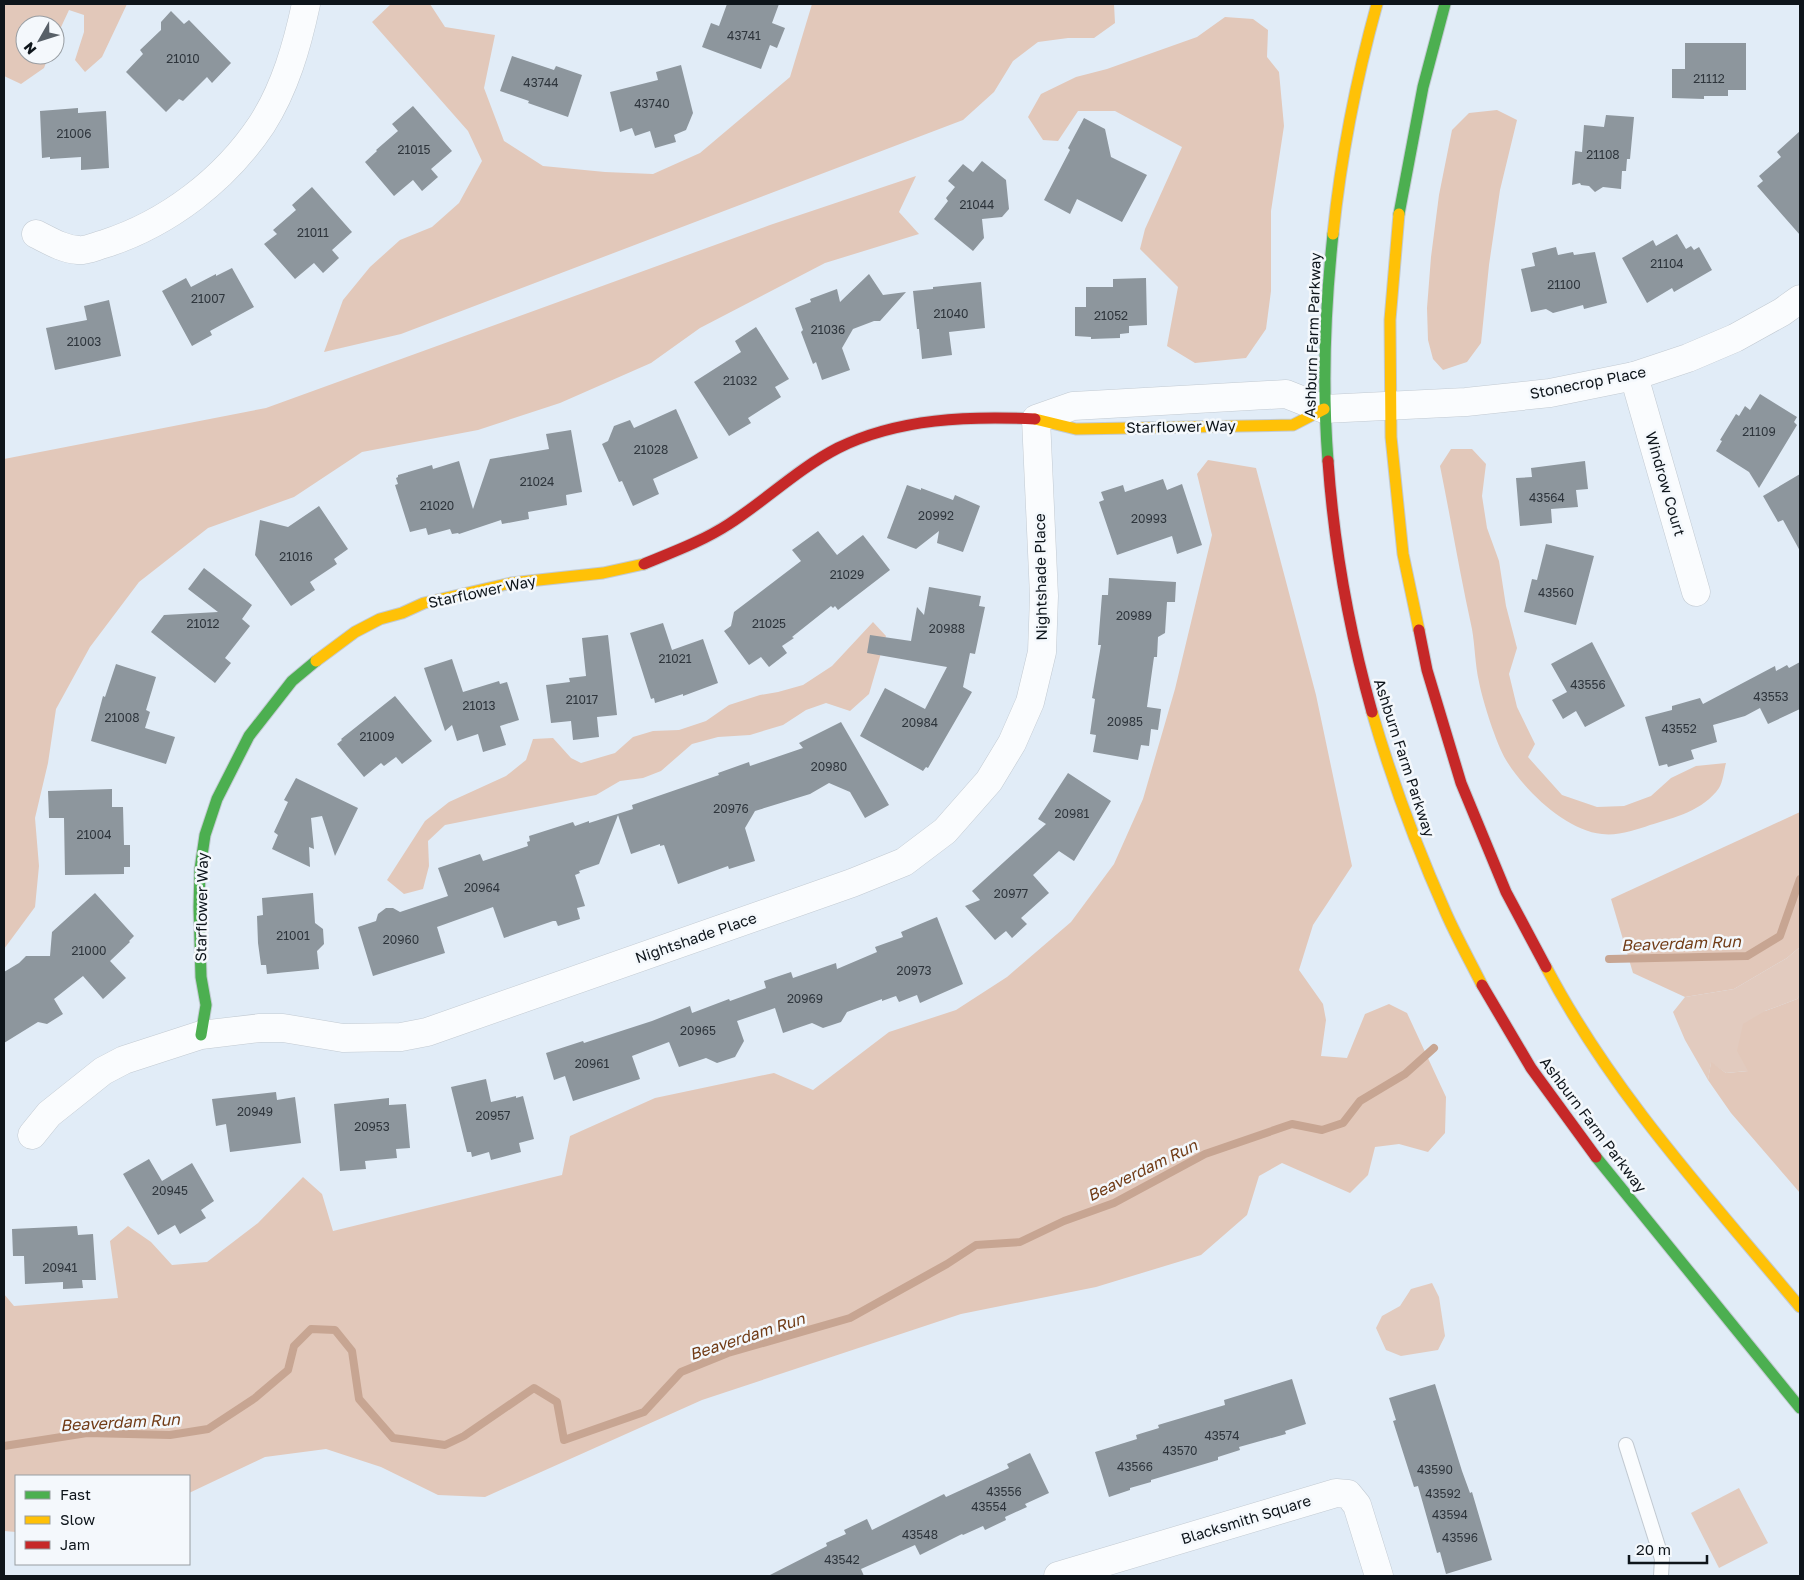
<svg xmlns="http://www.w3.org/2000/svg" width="1804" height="1580" font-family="'Golos Text',sans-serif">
<rect width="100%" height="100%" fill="#e1ecf7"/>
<g fill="#e2cbbf">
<path d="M1800,947V995L1797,999L1765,1011L1748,1071L1726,1073L1711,1063L1708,1080L1685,1040L1673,1012L1685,997L1734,989L1787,958Z"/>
<path d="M1432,1283L1439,1297L1445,1336L1438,1350L1401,1356L1386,1350L1376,1328L1382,1316L1400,1306L1411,1289Z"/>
<path d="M1739,1488L1768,1543L1719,1568L1691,1513Z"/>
</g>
<g fill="#e2c8ba">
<path d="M4,4H127L102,57L85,72L75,60L84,32V15L69,10L55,40V25H25V55H49L44,68L21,84L4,76Z"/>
<path d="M391,4H430L445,27L495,35L484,88L504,141L543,166L605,172L653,174L700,153L790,77L812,4H1114L1115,23L1094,38H1068L1038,42L1013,61L994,92L963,120L401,334L324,352L343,300L370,267L400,240L432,227L459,203L482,161L468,131L372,22Z"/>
<path d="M1225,17L1253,19L1268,30L1267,57L1279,72L1284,126L1271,211V291L1266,329L1246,358L1195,363L1167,346L1178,287L1140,249L1145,229L1182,147L1115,111H1078L1058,141L1043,140L1028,117L1041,94L1076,77L1107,69L1197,37Z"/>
<path d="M1497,110L1517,120L1500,190L1489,265L1481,343L1467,362L1443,370L1433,359L1428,340L1427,308L1431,257L1439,195L1452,130L1469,113Z"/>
<path d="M916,176L899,212L919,234L825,263L700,328L651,363L560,403L478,430L362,452L294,497L208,528L139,582L90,647L56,709L48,763L35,818L39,866L35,907L4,949V459L266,408L770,225Z"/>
<path d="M1451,449H1472L1486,464L1482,496L1487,528L1499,561L1506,606L1517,648L1509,674L1517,707L1535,744L1528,757L1562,795L1597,807L1624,806L1651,796L1671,778L1696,766L1726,763C1724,770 1723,782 1719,788C1704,810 1674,818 1650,825C1636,830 1618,836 1602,834C1566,831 1524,790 1506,760C1496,743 1483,702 1479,682C1475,664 1475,646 1472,629C1460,575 1451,520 1440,466Z"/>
<path d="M1208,460L1256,468L1316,695L1352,866L1313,925L1299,970L1323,1004L1326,1020L1321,1056L1347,1058L1365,1014L1389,1004L1407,1013L1446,1097L1445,1133L1428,1152L1399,1144L1375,1147L1368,1175L1350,1193L1282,1163L1259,1176L1247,1215L1201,1255L1096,1287L961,1314L702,1400L485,1497L438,1495L381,1467L326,1449L265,1457L189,1493V1476H16V1532L4,1531V1294L14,1306L118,1298L110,1241L128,1226L151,1242L172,1265L207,1262L258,1223L303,1177L322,1194L333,1231L562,1175L570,1136L655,1098L774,1073L813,1090L889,1032L956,1010L1007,977L1071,922L1114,864L1143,799L1175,689L1212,535L1197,474Z"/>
<path d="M873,622L886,636L869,694L850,711L826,703L806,710L783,725L750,735L718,737L692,744L661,771L643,778L620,781L596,795L445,825L428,841L429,866L423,889L404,894L387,880L425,821L449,802L506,776L526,760L533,739L553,738L571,758L581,763L615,753L633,737L653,731L679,730L706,721L729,705L760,695L778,692L803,685L832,666Z"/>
<path d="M1800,812V947L1787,958L1734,989L1685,997L1633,973L1611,899Z"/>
<path d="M1800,995V1193L1731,1113L1708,1080L1711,1062L1726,1073L1748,1071L1737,1051L1743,1024L1765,1011L1797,999Z"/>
</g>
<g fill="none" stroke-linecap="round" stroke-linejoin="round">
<g stroke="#c7a592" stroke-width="8">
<path d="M1609,959L1747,956L1780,936L1800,879"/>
<path d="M4,1446L87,1433L170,1435L208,1429L255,1398L288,1370L294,1346L311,1329L335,1330L352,1351L359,1399L393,1438L445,1445L464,1436L534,1388L557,1402L564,1440L644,1412L681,1372L728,1353L850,1318L947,1264L976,1245L1020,1242L1064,1221L1114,1203L1205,1154L1292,1124L1322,1130L1343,1123L1360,1101L1405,1074L1434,1048"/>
</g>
</g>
<g fill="#8d969d">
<path d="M727,4H779L772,23L785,28L777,48L770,45L761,69L702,47L711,23L719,26Z"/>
<path d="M171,11L184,24L189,20L231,63L212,83L207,77L183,101L179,99L166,112L126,72L143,54L140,50L161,30V22Z"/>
<path d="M1685,43H1746V90H1728V96H1704V99L1672,98V69H1685Z"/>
<path d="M512,56L554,70L556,66L582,75L568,117L528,103L529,101L500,91Z"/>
<path d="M681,65L693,113L686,130L674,135L676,142L655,148L650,131L635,136L632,128L620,132L610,92L658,80L656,72Z"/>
<path d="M413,106L452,151L431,169L438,177L422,191L413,180L394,196L365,162L377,151L376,150L398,131L392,124Z"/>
<path d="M78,108V113L106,111L109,168L81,170V157L50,159V157L42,158L40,111Z"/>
<path d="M1606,115L1634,117L1630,159H1627L1626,171H1622L1621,189L1603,187L1595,192L1589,186L1581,185L1580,183L1572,185L1575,151L1582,152L1584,125L1604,127Z"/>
<path d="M1084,118L1105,129L1111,157L1147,175L1122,222L1077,199L1070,214L1044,200L1070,150L1068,148Z"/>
<path d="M1800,131V235L1757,186L1763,181L1759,176L1781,157L1777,152Z"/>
<path d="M982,161L1006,180L1009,209L1002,217L982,219L984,238L973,251L934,219L948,201L946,198L955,187L948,181L963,164L973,172Z"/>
<path d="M312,187L352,232L332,250L339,258L323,273L314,263L295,279L264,244L277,234L273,230L296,210L292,205Z"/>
<path d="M1677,234L1686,249L1691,246L1694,250L1699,247L1712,270L1674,292L1672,288L1647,303L1622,258L1653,240L1656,246Z"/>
<path d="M1556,247L1558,255L1573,252L1574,255L1595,252L1607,303L1584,309L1583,305L1553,313L1546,309L1531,312L1521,269L1535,266L1532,253Z"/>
<path d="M232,268L254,307L210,331L212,335L192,346L162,291L186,278L191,287L216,274V276Z"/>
<path d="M869,274L883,295L906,292L880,321H874L853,329L842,348L850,370L822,380L816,362L813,364L801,332L803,330L795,308L811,302L810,299L837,289L840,302Z"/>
<path d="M1146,278L1147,325L1129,326V333L1120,334V338L1091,339V337L1075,336V307H1086V287H1113V279Z"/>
<path d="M981,282L985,328L949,332L952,355L922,359L919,329H917L913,291L933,289V287Z"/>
<path d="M109,300L121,356L55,370L46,328L87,320L84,306Z"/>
<path d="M756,327L789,379L775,387L781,397L748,418L751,423L729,436L694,382L741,352L735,341Z"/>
<path d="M1760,394L1797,417L1794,422L1797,425L1759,488L1749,472L1716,451L1722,441L1720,440L1736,414L1739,416L1745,406L1750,410Z"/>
<path d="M676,409L698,458L653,479L659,494L633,506L622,481L619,482L602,444L608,441L614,426L630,420L634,428Z"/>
<path d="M571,430L582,492L566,495L567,505L528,512L529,519L502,524L501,520L459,534L458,533L452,534L450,529L428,535L426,528L410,532L395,485L398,484L396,478L398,477V475L432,465L433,469L459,461L473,509L490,459L549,449L546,434Z"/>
<path d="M1585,461L1588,489L1576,490L1578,507L1551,509L1552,523L1520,526L1516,478L1532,477L1531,468Z"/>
<path d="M1800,474V551L1783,520L1778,522L1763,496Z"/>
<path d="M1163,479L1167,490L1182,484L1202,545L1177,554L1172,536L1117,555L1099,502L1104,500L1101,492L1123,485L1125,492Z"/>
<path d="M907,485L921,490V488L953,500L955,495L980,506L963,552L937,543L939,531L916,549L887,538Z"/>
<path d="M319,506L348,549L334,559L337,564L310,582L315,590L291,606L255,555L260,520L288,527Z"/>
<path d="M818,531L837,555L863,535L890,570L838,610L835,606L833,608L831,606L792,637L794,638L782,646L787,653L769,667L761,657L749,665L724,631L731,626L734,612L801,561L792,550Z"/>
<path d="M1546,544L1594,556L1576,625L1524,612L1532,579L1537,580Z"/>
<path d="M204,568L252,605L242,619L250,626L225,658L231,663L215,683L151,632L164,615L218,612L188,589Z"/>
<path d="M1109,578L1176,582L1175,602H1167L1165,633L1158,637L1157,657H1154L1147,707L1161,709L1158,730L1151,729L1149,746L1141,745L1138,760L1093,752L1096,735L1090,734L1095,699L1092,698L1101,645H1098L1102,595H1108Z"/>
<path d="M929,587L981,596L979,606L985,607L975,654L970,653L963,687L972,692L928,768L926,767L923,771L860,736L885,688L925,709L947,667L867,653L870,635L911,641L917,607L924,615Z"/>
<path d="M663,623L672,650L703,639L718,683L683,696V694L655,703L654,698L651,699L630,633Z"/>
<path d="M608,635L617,715L597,717L599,737L573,740L571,721L551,723L546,685L570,682L569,678L586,676L582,638Z"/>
<path d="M1592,642L1625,706L1585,727L1576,711L1563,719L1552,700L1567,692L1551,664Z"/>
<path d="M452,659L463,692L499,681L500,684L507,682L519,720L500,726L506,745L483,752L478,734L457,741L452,725L445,731L424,668Z"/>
<path d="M1800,662V709L1768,724L1760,708L1745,716L1713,725L1717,742L1691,750L1694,759L1668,767L1667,764L1659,766L1645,717L1672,710V706L1700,698L1703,704L1775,666L1776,671L1787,665L1789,668Z"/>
<path d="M116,664L156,677L146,710L150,712L145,728L175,737L166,764L91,741L103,696L105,697Z"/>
<path d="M395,696L432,741L402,764L396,757L384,766L381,763L364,777L337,744L342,740L341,739Z"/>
<path d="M841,722L889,805L865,818L850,792L829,783L810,794L755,811L745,828L755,861L729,869L728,866L678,884L664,845L660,846V844L631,854L618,815L599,864L579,871L580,873L575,875L585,906L577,908L580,919L558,926L556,921H553L504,938L493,907L437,927L445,953L373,976L358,927L376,921L378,914L386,908H393L400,912L448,896L438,868L480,854L483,861L528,846L527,842L530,841L529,836L573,822L575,826L589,821V823L633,809L632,805L719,775L718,773L749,762L750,766L803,748L799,743Z"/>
<path d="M1068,773L1111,801L1074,861L1059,851L1033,875L1049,893L1021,918L1027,924L1012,938L1006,931L995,940L965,906L980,900L972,891L1046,824L1038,819Z"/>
<path d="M296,778L358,808L335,856L322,816L311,818L314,849L309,847L310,867L272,849L278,835L274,832L288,802L284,800Z"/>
<path d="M112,789V807H123L124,845H130V867H124V874L65,875L64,818H49L48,791Z"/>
<path d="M95,893L134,936L129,941L130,942L110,961L126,978L103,999L83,976L54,999L63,1014L47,1024L38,1022L4,1043V972L19,963L26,956H50L52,932Z"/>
<path d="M313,893L315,923L323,929L324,944L317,951L319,969L267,974L266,965H261L258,943L257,916L263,915L262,898Z"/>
<path d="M937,917L963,984L920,1003L917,995L899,1002L896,996L882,1001V999L847,1012L841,1022L823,1028L812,1023L783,1033L775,1008L737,1021L744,1041L735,1057L717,1063L706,1058L679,1067L669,1042L632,1056L640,1079L573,1101L565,1076L554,1080L546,1053L583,1041L584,1043L652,1021L690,1006L692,1013L729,999L730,1001L766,988L764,981L791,972L793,978L836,963L837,969L877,952L875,947L903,937L901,932Z"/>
<path d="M486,1079L491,1102L516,1096V1098L523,1096L534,1139L519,1143L521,1152L491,1160L489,1152L472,1157L471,1152H467L451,1087Z"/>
<path d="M276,1092L277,1100L295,1097L301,1143L230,1152L226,1124L216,1126L212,1099Z"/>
<path d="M389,1098V1105L406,1104L410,1148L396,1149L397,1158L365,1161L366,1169L340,1171L334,1104Z"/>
<path d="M149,1159L162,1181L192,1163L214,1201L201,1210L206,1218L180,1234L175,1225L158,1235L123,1174Z"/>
<path d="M77,1226L78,1235L93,1234L96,1280H82L83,1288L63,1289V1282L25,1284L24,1256H13L12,1229Z"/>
<path d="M1292,1379L1306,1424L1285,1431L1286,1434L1239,1447L1240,1450L1218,1457V1460L1151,1480V1482L1130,1488V1490L1109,1497L1095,1452L1137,1439L1136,1435L1159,1428L1158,1425L1225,1405L1224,1400Z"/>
<path d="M1435,1384L1462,1471L1470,1493L1472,1492L1492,1560L1446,1574L1440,1552L1437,1553L1418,1486L1414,1487L1393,1421L1396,1420L1389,1398Z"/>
<path d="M1030,1453L1049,1493L1025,1504L1027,1507L1005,1517L1006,1520L985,1530L983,1526L963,1535L962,1534L920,1555L915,1545L861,1569L864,1576H768L827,1546L826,1543L846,1534L844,1530L867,1519L872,1530L944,1494L946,1497L1009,1468L1007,1464Z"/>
</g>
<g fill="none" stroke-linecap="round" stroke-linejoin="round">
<defs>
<path id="lane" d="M1626,1445L1662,1559L1661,1576"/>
<g id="street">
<path d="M36,234C50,241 63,249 78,250C86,251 96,246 104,244C167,224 225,180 262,124C285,88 297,46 306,4"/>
<path d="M1634,376L1696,592"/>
<path d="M32,1135L49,1114L103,1071L124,1060L201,1035L260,1028H283L343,1038L401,1037L427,1032L852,883L904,862L945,831L989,781L1012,743L1030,702L1042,652L1044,596L1036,419L1073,406L1286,394L1324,409L1466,402L1550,393L1634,376L1688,358L1735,338L1782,312L1800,299"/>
<path d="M1058,1576L1336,1493L1348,1494L1357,1505L1379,1576"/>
</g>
<g id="fast">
<path d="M1399,214L1423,87L1445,4"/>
<path d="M1328,461C1322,385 1325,309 1333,234"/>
<path d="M201,1035L206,1005L201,977L199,907L200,869L205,835L217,799L249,736L292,681L316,661"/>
<path d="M1596,1157L1800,1408"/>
</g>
<g id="slow">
<path d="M1399,214L1390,320L1391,437L1403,554L1419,630"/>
<path d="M1333,234C1341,156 1356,80 1377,4"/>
<path d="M1035,419L1076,429L1293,425L1324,409"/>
<path d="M316,661L355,632L380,619L402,613L424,603L511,583L603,573L644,564"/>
<path d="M1372,712C1392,781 1417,848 1446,913C1457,938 1470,961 1482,985"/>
<path d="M1546,967C1612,1093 1710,1199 1800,1307"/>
</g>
<g id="jam">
<path d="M1328,461C1334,546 1349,630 1372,712"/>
<path d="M644,564C673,552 703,541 729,524C766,500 799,468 838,448C899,418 969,416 1035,419"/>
<path d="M1419,630L1427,670L1461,783L1506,892L1546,967"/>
<path d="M1482,985L1531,1068L1596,1157"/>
</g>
</defs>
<use href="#lane" stroke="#c2cad2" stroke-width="16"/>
<use href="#street" stroke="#c2cad2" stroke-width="29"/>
<use href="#fast" stroke="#c2cad2" stroke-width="13"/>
<use href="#slow" stroke="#c2cad2" stroke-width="13"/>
<use href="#jam" stroke="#c2cad2" stroke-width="13"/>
<use href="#lane" stroke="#fafcfe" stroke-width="14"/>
<use href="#street" stroke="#fafcfe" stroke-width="28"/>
<use href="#fast" stroke="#4caf50" stroke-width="11"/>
<use href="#slow" stroke="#ffc107" stroke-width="11"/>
<use href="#jam" stroke="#c62828" stroke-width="11"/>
</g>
<g text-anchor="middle" stroke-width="5" stroke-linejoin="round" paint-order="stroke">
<g font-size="12" fill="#2e353c">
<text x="744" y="40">43741</text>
<text x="183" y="63">21010</text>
<text x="1709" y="83">21112</text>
<text x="541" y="87">43744</text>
<text x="652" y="108">43740</text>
<text x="74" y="138">21006</text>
<text x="414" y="154">21015</text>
<text x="1603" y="159">21108</text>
<text x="977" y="209">21044</text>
<text x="313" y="237">21011</text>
<text x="1667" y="268">21104</text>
<text x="1564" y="289">21100</text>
<text x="208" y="303">21007</text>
<text x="951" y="318">21040</text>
<text x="1111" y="320">21052</text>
<text x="828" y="334">21036</text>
<text x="84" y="346">21003</text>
<text x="740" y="385">21032</text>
<text x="1759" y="436">21109</text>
<text x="651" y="454">21028</text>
<text x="537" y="486">21024</text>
<text x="1547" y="502">43564</text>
<text x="437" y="510">21020</text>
<text x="936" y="520">20992</text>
<text x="1149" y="523">20993</text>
<text x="296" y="561">21016</text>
<text x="847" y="579">21029</text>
<text x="1556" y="597">43560</text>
<text x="1134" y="620">20989</text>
<text x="203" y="628">21012</text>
<text x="769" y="628">21025</text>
<text x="947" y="633">20988</text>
<text x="675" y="663">21021</text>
<text x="1588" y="689">43556</text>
<text x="1771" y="701">43553</text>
<text x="582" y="704">21017</text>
<text x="479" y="710">21013</text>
<text x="122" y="722">21008</text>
<text x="1125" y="726">20985</text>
<text x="920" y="727">20984</text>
<text x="1679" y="733">43552</text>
<text x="377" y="741">21009</text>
<text x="829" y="771">20980</text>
<text x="731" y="813">20976</text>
<text x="1072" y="818">20981</text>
<text x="94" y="839">21004</text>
<text x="482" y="892">20964</text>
<text x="1011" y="898">20977</text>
<text x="293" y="940">21001</text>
<text x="401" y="944">20960</text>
<text x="89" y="955">21000</text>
<text x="914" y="975">20973</text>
<text x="805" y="1003">20969</text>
<text x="698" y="1035">20965</text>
<text x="592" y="1068">20961</text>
<text x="255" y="1116">20949</text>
<text x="493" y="1120">20957</text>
<text x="372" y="1131">20953</text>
<text x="170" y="1195">20945</text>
<text x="60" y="1272">20941</text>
<text x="1222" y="1440">43574</text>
<text x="1180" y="1455">43570</text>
<text x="1135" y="1471">43566</text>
<text x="1435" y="1474">43590</text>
<text x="1004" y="1496">43556</text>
<text x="1443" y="1498">43592</text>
<text x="989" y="1511">43554</text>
<text x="1450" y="1519">43594</text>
<text x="920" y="1539">43548</text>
<text x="1460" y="1542">43596</text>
<text x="842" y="1564">43542</text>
</g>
<g font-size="15" fill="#0e151b" stroke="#f4f8fc">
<text transform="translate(1313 335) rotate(-88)" y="5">Ashburn Farm Parkway</text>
<text transform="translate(1588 383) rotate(-11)" y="5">Stonecrop Place</text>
<text transform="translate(1181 427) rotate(-1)" y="5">Starflower Way</text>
<text transform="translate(1665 484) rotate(74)" y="5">Windrow Court</text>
<text transform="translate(1041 577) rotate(-91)" y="5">Nightshade Place</text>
<text transform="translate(482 592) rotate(-12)" y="5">Starflower Way</text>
<text transform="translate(1404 758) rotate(72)" y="5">Ashburn Farm Parkway</text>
<text transform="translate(202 907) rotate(-89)" y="5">Starflower Way</text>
<text transform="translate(696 938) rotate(-19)" y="5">Nightshade Place</text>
<text transform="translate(1593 1125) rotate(53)" y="5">Ashburn Farm Parkway</text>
<text transform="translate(1246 1520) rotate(-17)" y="5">Blacksmith Square</text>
</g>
<g font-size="16" font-style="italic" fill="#713c17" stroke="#f4f8fc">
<text transform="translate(1681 943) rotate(-2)" y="6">Beaverdam Run</text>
<text transform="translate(1142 1170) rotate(-26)" y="6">Beaverdam Run</text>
<text transform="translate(747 1336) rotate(-18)" y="6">Beaverdam Run</text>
<text transform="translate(120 1422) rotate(-3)" y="6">Beaverdam Run</text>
</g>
</g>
<rect width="1804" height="1580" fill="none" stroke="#0e151b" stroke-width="10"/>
<rect x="15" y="1475" width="175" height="90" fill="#f4f8fc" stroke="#989da2"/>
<rect x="25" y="1491" width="25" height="8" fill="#4caf50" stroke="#989da2"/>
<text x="60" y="1500" font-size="15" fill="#0e151b">Fast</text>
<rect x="25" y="1516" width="25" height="8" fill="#ffc107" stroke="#989da2"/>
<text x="60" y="1525" font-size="15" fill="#0e151b">Slow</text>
<rect x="25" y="1541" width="25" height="8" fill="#c62828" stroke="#989da2"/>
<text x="60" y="1550" font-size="15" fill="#0e151b">Jam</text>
<g transform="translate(40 40) rotate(231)"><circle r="24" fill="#f4f8fc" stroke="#989da2"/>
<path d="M0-4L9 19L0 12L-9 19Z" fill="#586068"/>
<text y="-8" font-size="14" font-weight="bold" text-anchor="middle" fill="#0e151b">N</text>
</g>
<path d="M1629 1555v8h78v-8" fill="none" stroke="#0e151b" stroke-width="2.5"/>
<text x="1636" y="1555" font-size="15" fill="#0e151b" stroke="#f4f8fc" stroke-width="4" paint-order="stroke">20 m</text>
</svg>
